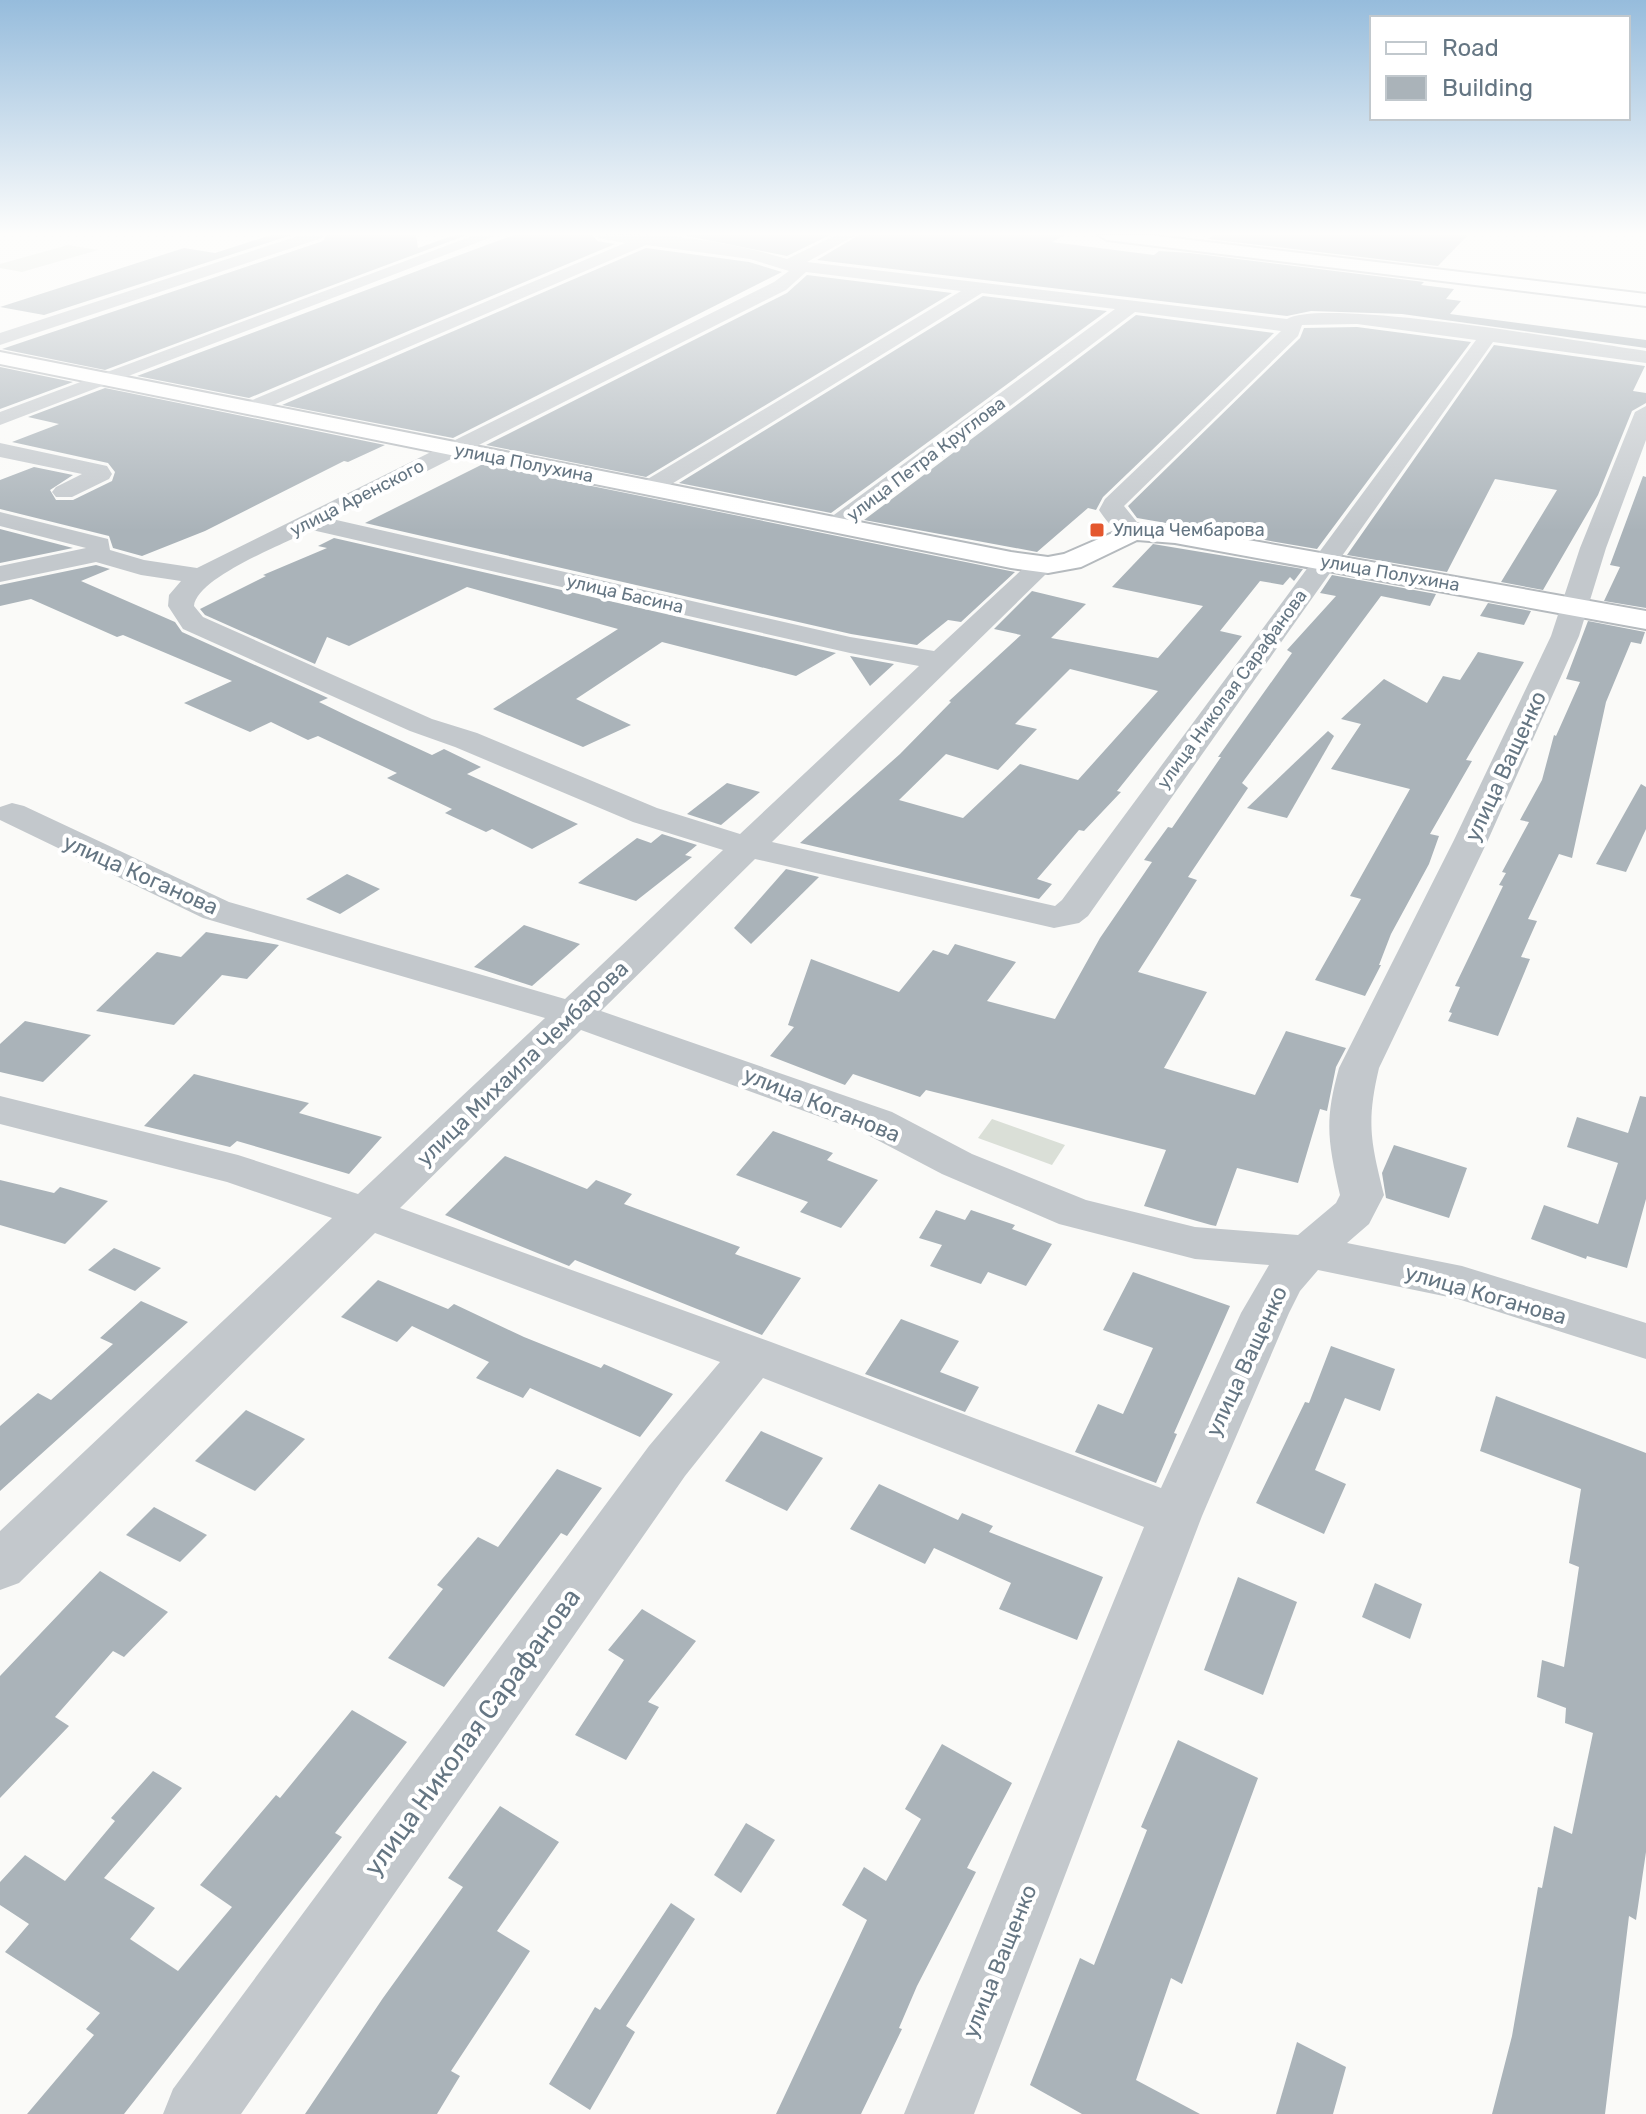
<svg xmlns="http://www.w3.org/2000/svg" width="1646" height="2114" font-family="Rubik,sans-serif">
<rect width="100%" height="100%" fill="#fafaf8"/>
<g fill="#dadfd7">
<path d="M68,245L98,250L22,272L0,268V264Z"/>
<path d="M992,1119L1065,1145L1052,1165L978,1138Z"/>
</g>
<g fill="#aab3b9" fill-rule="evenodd">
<path d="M271,235H292L44,315L0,307L184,248L215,253Z"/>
<path d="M327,235H416L418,248L455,235H467L105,370L2,349L323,241Z"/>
<path d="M513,235H593L597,241L615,244L249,398L137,376Z"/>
<path d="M682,235H830L787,256Z"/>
<path d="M859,235H1065L1052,242L1154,255L1159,251L1190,253L1424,282L1421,285L1454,289L1446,299L1461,301L1450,314L1646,340V348L1402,314L1311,311L1287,316L817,260Z"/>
<path d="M1213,235H1468L1438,266L1208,239Z"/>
<path d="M646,248L749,262L782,272L453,438L282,405Z"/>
<path d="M807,275L952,293L646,477L486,445L787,293Z"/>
<path d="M983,296L1107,311L831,513L679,483Z"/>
<path d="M1136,315L1274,333L1103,497L1096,510L1088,508L1037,552L864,520Z"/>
<path d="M1357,327L1471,342L1317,549L1137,518L1128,506L1300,338L1304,328Z"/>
<path d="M1494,345L1645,366L1633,391L1646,393V403L1632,411L1598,495L1543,590L1501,582L1557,490L1495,479L1447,572L1347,555Z"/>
<path d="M0,367L73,382L0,409Z"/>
<path d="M105,388L385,445L348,462L344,461L205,531L142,556L113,548L109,536L0,509V480L34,467L73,475L50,490L56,500H73L112,481L115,472L108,463L12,442L59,424L28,417Z"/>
<path d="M483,464L1010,571L1015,572L961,622L948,620L917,645L851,634L365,523Z"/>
<path d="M1643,476L1646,477V608L1604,601L1620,567L1610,565Z"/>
<path d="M0,529L73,548L0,563Z"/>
<path d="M334,538L836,653L796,676L662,642L576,699L631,725L583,747L493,709L618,629L467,587L349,646L327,637L315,664L205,615L200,609L266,576L263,575L327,548L318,546Z"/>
<path d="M1153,544L1303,569L1294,581L1290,577L1283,585L1260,581L1220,631L1242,636L1117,791L1121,792L1084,831L1079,830L1037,879L1052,884L1039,899L800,843L900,754L951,702L949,701L1021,635L994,629L1032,591L1086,604L1051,638L1158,658L1203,606L1112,587ZM1070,669L1158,691L1078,780L1020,764L963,818L899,800L946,754L998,770L1037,729L1015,724Z"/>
<path d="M96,565L110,569L81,581L175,622L182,632L328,698L319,702L356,720L432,755L444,749L481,767L467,774L578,824L532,849L492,829L486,832L445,813L452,809L387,778L397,773L318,736L308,740L271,722L250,732L184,703L232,681L123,635L117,637L31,599L0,606V585Z"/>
<path d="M1332,575L1436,594L1430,606L1381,596L1242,783L1248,788L1188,877L1197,880L1138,972L1207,992L1164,1068L1255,1095L1286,1031L1346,1048L1336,1067L1327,1111L1320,1109L1298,1183L1237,1168L1216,1226L1211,1225L1144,1206L1166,1150L926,1090L920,1097L853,1074L845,1085L770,1056L794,1027L788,1025L811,959L899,992L933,950L948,955L955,944L1016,962L987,1001L1055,1019L1100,938L1152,862L1144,860L1168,827L1172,828L1221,757H1218L1292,653L1287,650L1336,596L1320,593Z"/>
<path d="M1488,603L1531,611L1524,625L1480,616Z"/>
<path d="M1588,621L1645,632L1641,644L1631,642L1606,702L1572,858L1559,854L1528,919L1537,921L1521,957L1530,959L1498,1036L1448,1021L1452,1013L1449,1012L1460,987L1455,986L1503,886L1499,885L1506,873L1502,872L1529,822L1520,820L1542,780L1554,735L1556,736L1580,682L1566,679Z"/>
<path d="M1478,652L1524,662L1466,760L1472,761L1430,834L1439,836L1429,864L1391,934L1379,965H1381L1365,996L1315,980L1361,899L1350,896L1410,789L1331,769L1361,724L1341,719L1384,679L1427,703L1443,676L1460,680Z"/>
<path d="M850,656L894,664L870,686Z"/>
<path d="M1328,731L1334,736L1287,818L1247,808Z"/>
<path d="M727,783L760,792L721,825L687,814Z"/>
<path d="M1641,784L1646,787V829L1626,872L1596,864Z"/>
<path d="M662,834L697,845L685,855L692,857L636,901L578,883L637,838L651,843Z"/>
<path d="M786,869L819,877L751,944L734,928Z"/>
<path d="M347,874L380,889L340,914L306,899Z"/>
<path d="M524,925L580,944L532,986L474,967Z"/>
<path d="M206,932L279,945L247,979L222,975L174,1025L96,1011L157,952L181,957Z"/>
<path d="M25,1021L91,1035L43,1082L0,1072V1044Z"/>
<path d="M194,1074L309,1103L299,1113L382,1137L349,1174L237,1141L230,1147L144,1126Z"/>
<path d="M1640,1096L1646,1097V1199L1627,1268L1587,1256L1586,1259L1531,1239L1544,1205L1598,1224L1618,1163L1567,1147L1577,1117L1628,1133Z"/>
<path d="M773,1131L833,1153L827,1160L878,1180L841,1228L800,1212L808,1202L736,1175Z"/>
<path d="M1394,1145L1467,1168L1449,1218L1386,1198L1382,1173Z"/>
<path d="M505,1156L587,1189L596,1180L632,1194L624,1204L740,1247L735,1254L801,1278L762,1335L575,1260L569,1266L445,1215Z"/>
<path d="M0,1180L54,1193L60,1187L108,1201L65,1244L0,1225Z"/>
<path d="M936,1210L965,1220L971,1210L1015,1225L1012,1229L1052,1244L1026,1286L988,1272L981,1284L930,1266L942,1245L919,1238Z"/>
<path d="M114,1248L161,1268L135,1291L88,1270Z"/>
<path d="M1133,1272L1230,1306L1174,1433L1177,1434L1156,1483L1075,1452L1098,1404L1123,1414L1153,1348L1103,1330Z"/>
<path d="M378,1280L448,1309L454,1304L524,1337L601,1368L604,1364L673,1394L640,1437L530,1388L523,1398L476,1378L489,1362L412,1326L397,1342L341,1317Z"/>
<path d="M141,1301L188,1322L0,1491V1426L38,1393L51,1400L113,1344L100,1338Z"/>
<path d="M901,1319L959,1341L940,1372L979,1387L965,1412L865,1374Z"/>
<path d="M1331,1346L1395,1369L1380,1411L1345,1398L1315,1470L1346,1484L1324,1534L1256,1503L1305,1402L1309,1403Z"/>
<path d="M1496,1396L1646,1453V1852L1636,1920L1629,1916L1605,2114H1492L1512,2036L1538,1887L1542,1888L1554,1826L1572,1834L1593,1733L1565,1723L1566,1708L1537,1697L1542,1660L1564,1667L1579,1567L1569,1563L1581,1489L1480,1451Z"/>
<path d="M246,1410L305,1439L255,1491L195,1461Z"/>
<path d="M761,1431L823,1458L787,1511L725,1481Z"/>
<path d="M557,1469L602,1488L567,1536L561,1533L444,1687L388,1658L443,1589L437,1585L478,1537L498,1547Z"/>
<path d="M879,1484L958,1520L962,1513L993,1526L989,1532L1103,1577L1077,1640L999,1609L1011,1583L934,1548L925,1564L850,1529Z"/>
<path d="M154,1507L207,1535L180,1562L126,1535Z"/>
<path d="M100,1571L168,1612L124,1657L113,1651L55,1717L69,1726L0,1798V1676Z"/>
<path d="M1238,1577L1297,1602L1263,1695L1204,1670Z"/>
<path d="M1375,1583L1422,1604L1410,1639L1362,1617Z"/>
<path d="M642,1609L696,1641L648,1702L659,1707L626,1760L575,1735L624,1660L608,1650Z"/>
<path d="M352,1710L407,1742L335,1833L342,1837L124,2114H27L94,2035L86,2029L100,2013L5,1952L29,1924L0,1905V1882L25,1855L65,1881L115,1821L111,1818L153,1771L182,1788L104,1878L155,1908L130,1939L178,1971L232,1907L200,1885L276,1795L280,1798Z"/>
<path d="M1178,1740L1258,1778L1182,1984L1171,1978L1136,2080L1200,2114H1082L1030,2085L1080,1958L1094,1965L1147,1830L1141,1827Z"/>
<path d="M942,1744L1012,1783L967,1868L976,1872L917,1986L899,2028L902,2029L861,2114H776L867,1920L842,1905L864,1867L886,1881L921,1819L905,1809Z"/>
<path d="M500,1806L559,1842L497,1931L530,1951L451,2071L460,2076L437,2114H305L383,1998L463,1887L448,1878Z"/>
<path d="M746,1823L775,1840L741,1893L714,1875Z"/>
<path d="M671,1903L695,1919L626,2026L635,2032L590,2110L549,2084L595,2007L600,2010Z"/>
<path d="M1297,2042L1346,2067L1333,2114H1276Z"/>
</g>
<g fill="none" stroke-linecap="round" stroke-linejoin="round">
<defs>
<g id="major">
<path d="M1098,235H1148L1646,294V306L1107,240Z"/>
<path d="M0,352L1011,552L1048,557L1064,554L1133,524L1175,527L1646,611V629L1175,543L1137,540L1081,567L1048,573L1011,568L0,364Z"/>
</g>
</defs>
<use href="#major" stroke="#b5babe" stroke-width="4"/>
<g fill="#c3c8cc" fill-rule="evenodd">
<path d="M301,235H324L322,238L0,345V333Z"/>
<path d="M475,235H497L0,425V412Z"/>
<path d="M596,235C658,231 727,241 787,259L836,235H856L807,262L1287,319C1324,297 1588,343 1646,351V363L1493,342L1088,916L1079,923L1054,928L755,859L601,1011L892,1112L972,1154L1086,1200L1195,1227L1298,1235L1336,1203L1340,1195C1328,1141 1324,1122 1339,1068L1454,840L1551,636L1580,548L1635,412L1646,406V440L1606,548L1579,636L1488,840L1379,1068C1366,1123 1371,1142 1384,1195L1369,1224L1347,1243L1462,1266L1646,1323V1359L1458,1299L1318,1270L1300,1291L1289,1313L1202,1516L974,2114H904L1144,1527L763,1378L685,1476L241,2114H163L173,2089L649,1446L720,1362L375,1233L19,1583L0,1590V1531L332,1218L227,1182L0,1124V1096L238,1155L358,1194L545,1018L203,918L0,820V807L12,803L24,806L229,902L565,999L723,850L633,822L455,747L410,731L183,629L168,606L169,595L181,581L141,575L96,562L0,582V566L86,548L0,526V512L108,539L110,550L144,560L197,568L774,282L789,271L750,259L646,245L257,412L250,414L239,408L243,404L625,243L598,238ZM806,272L961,291L641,483L637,488L641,493H657L982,293L1115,309L827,520L824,525L827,530H845L1135,312L1281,331L1105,499L1099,510C1109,525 1123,542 1142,537L1145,532L1124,506L1298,336L1302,325L1357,324L1476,340L1062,900L1055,906L772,842L1046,574L1057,570L1061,565L1057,560L1048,557L1028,564L934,651L850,637L332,519L786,290ZM312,530L850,653L919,666L740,834L657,808L477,733L432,719L203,617L194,606C197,577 286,543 312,530ZM581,1030L862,1132L942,1174L1059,1224L1195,1259L1269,1265L1241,1313L1161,1488L771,1342L400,1208Z"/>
<path d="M0,443L107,466L112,474L109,479L72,497H56L52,492L56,487L82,474L0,457Z"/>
</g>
<use href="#major" fill="#fff" fill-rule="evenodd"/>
</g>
<linearGradient id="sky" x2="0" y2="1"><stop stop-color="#96bcdc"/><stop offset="0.44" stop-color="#fdfdfc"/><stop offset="1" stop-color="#fdfdfc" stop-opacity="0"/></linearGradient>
<rect width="1646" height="531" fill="url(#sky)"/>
<rect fill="#e4572e" stroke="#fff" stroke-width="3" x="1089" y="522" width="16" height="16" rx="4"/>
<g text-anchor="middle" stroke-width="8" stroke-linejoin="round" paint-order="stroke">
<g font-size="18" fill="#657683" stroke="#fff">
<text transform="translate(926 459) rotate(-37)" y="6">улица Петра Круглова</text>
<text transform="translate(524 463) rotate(11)" y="6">улица Полухина</text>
<text transform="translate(357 498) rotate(-27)" y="6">улица Аренского</text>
<text transform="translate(1390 573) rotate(10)" y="6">улица Полухина</text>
<text transform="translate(625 594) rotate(13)" y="6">улица Басина</text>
<text transform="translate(1232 689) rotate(-54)" y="6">улица Николая Сарафанова</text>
</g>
<g font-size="18" fill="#657683" stroke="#fff" text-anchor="start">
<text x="1113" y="536">Улица Чембарова</text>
</g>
<g font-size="22" fill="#657683" stroke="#fff">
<text transform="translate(1505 766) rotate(-65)" y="8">улица Ващенко</text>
<text transform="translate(141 874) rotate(24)" y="8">улица Коганова</text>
<text transform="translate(522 1063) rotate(-44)" y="8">улица Михаила Чембарова</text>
<text transform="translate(822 1104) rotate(22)" y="8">улица Коганова</text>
<text transform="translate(1486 1294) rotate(16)" y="8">улица Коганова</text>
<text transform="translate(1246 1361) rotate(-65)" y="8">улица Ващенко</text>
<text transform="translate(999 1961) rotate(-68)" y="8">улица Ващенко</text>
</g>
<g font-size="26" fill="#657683" stroke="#fff">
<text transform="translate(472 1732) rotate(-54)" y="9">улица Николая Сарафанова</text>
</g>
</g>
<rect x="1370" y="16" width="260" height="104" fill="#ffffff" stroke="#c1c8cd" stroke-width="2"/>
<rect x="1386" y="42" width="40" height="12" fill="#ffffff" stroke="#c1c8cd" stroke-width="2"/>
<text x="1442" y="56" font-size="24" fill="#657683">Road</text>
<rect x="1386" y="76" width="40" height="24" fill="#aab3b9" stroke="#c1c8cd" stroke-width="2"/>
<text x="1442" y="96" font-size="24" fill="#657683">Building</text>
</svg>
